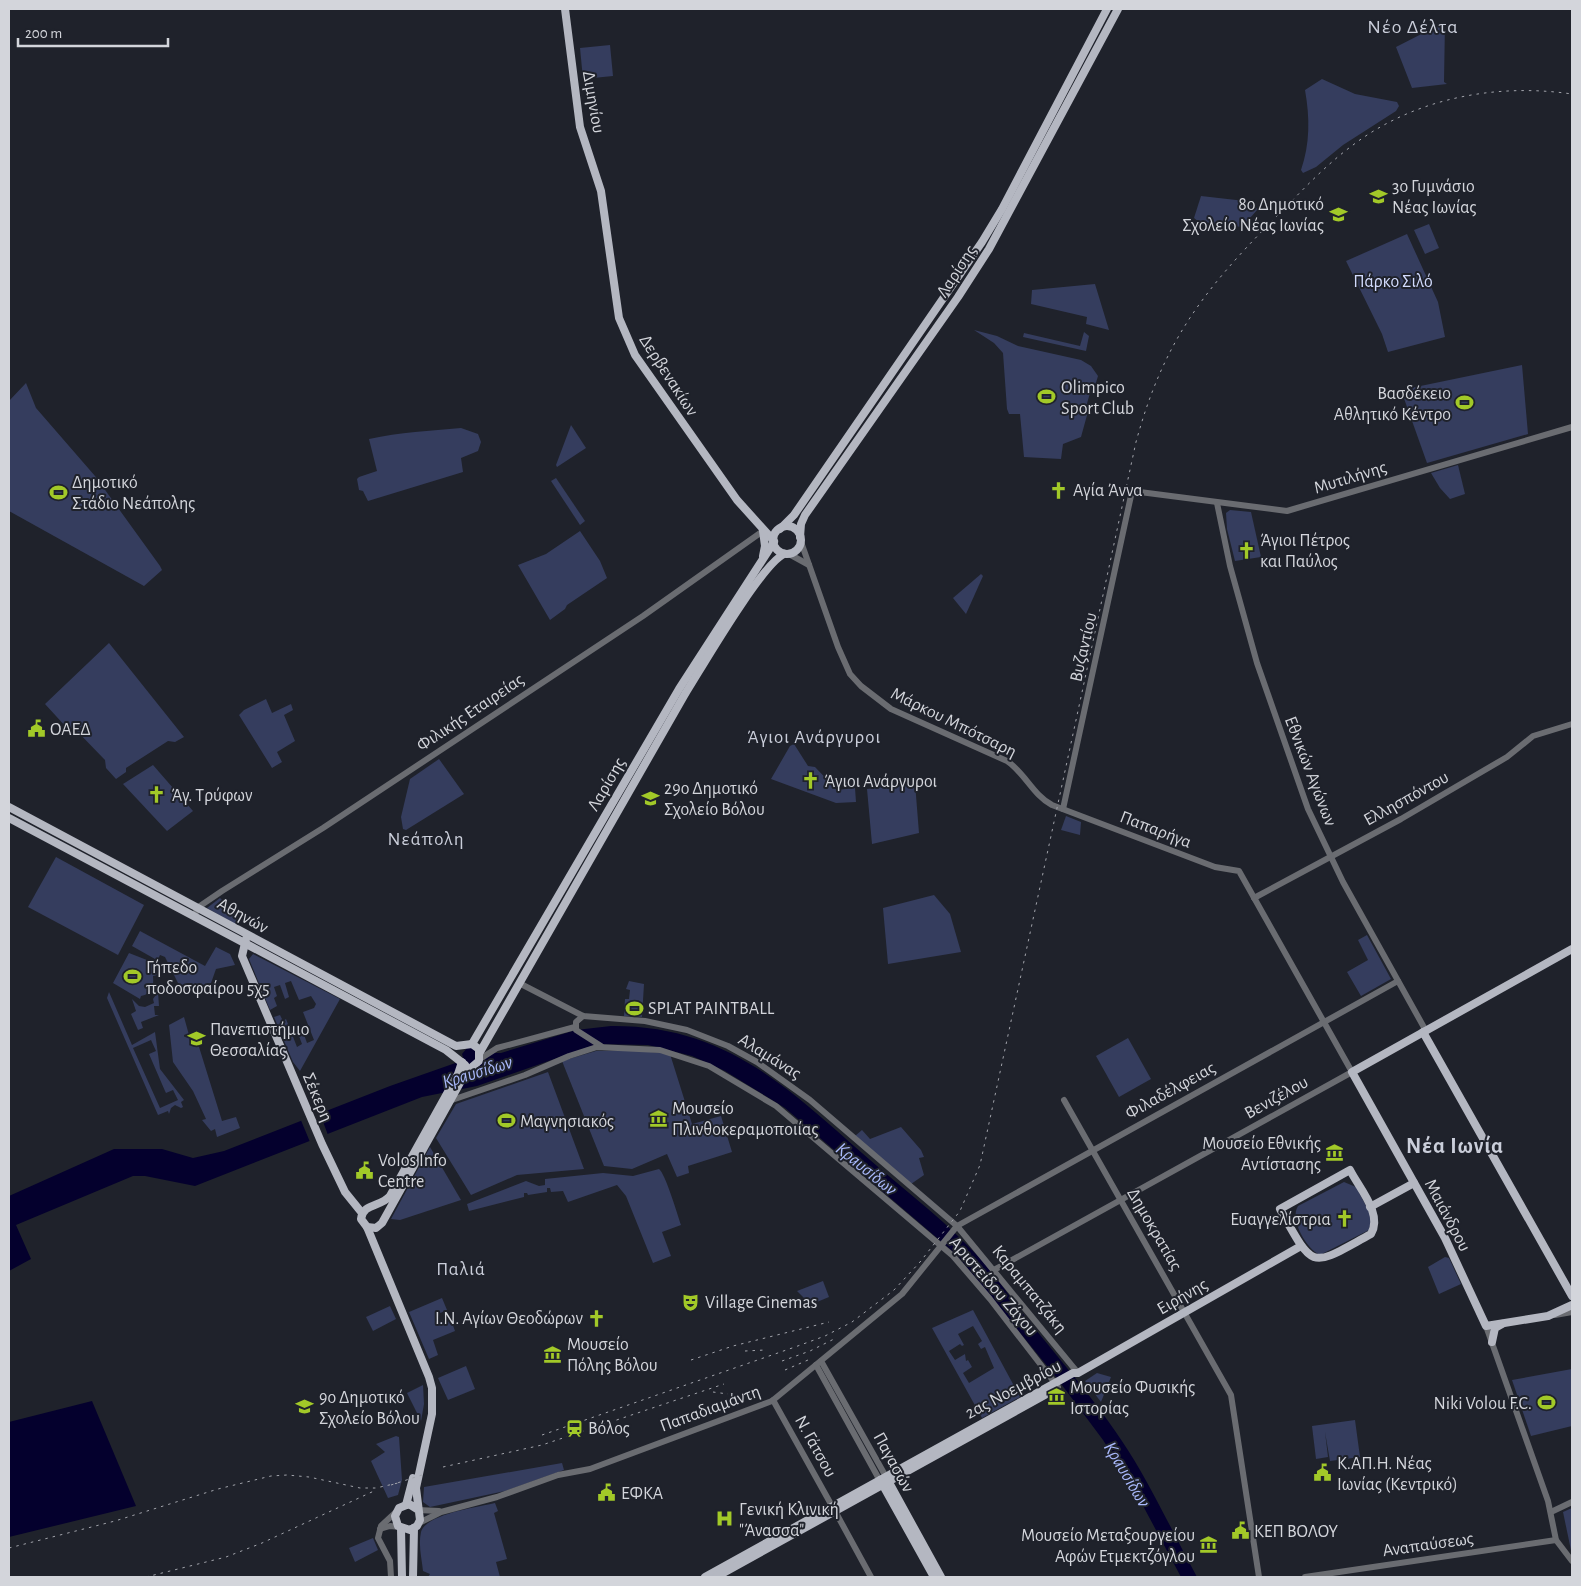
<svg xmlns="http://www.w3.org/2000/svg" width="1581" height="1586" font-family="'Alegreya Sans',sans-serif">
<rect width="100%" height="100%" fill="#1f222b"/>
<g fill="#353d5e" fill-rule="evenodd">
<path d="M1445,22L1444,82L1447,84L1412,88L1396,47Z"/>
<path d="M610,45L613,76L583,79L580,48Z"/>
<path d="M1322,79L1355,94L1397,102L1399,106L1396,111L1343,145L1316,167L1303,173L1301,170C1310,144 1310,118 1305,90Z"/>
<path d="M1201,196L1245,201L1258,209L1242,227L1199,222L1194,218Z"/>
<path d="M1429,224L1439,248L1425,254L1414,230Z"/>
<path d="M1407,234L1438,302L1445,337L1388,352L1382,334L1346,261Z"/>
<path d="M1095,284L1109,330L1086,324L1087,317L1031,304L1032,290Z"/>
<path d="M974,330L997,336L1018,346L1081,360L1091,366L1098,376L1095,386H1092L1086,407L1089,408L1081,437L1063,444L1061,459L1024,457L1020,414H1009L1007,409L1003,353L994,343Z"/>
<path d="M1084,332L1089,336L1086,351L1023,337L1024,333L1080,346Z"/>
<path d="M1522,365L1528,434L1427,463L1401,390Z"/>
<path d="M26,383L36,408L95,476L160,566L162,570L144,586L9,511V401Z"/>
<path d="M571,425L586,448L557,467L556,465Z"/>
<path d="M461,428L478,434L481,442L478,451L461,458L463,472L368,501L363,491L359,490L357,479L359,477L377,471L369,439C400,432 430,431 461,428Z"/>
<path d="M1458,465L1465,494L1450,499L1440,488L1431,473Z"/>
<path d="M556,478L585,521L580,525L551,481Z"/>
<path d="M1230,510L1251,512L1261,557L1235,561L1227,529L1226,513Z"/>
<path d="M580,531L600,561L607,578L567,605L565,609L550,620L518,565L546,554Z"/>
<path d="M981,574L983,576L966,614L953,598Z"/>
<path d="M109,643L184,737L175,742L168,741L126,768V772L116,779L106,768L105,760L74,728H67L45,704Z"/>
<path d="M266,699L272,713L291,704L293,710L284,715L295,741L277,752L282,762L272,768L239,715L244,710Z"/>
<path d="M794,744L808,766L815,767L837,790L855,788L856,802L836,803L771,779L790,746Z"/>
<path d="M439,759L464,794L406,830L403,829L401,817L410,779Z"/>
<path d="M153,765L193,811L167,831L123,784Z"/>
<path d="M915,783L919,833L872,844L867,789Z"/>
<path d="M1066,816L1081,822L1080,835L1061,830Z"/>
<path d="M56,857L144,905L118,955L28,907Z"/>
<path d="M934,895L950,914L961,952L888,964L883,908Z"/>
<path d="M220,898L239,916L237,925L207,908Z"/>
<path d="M140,931L205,966L216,947L230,954L235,965L216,969L211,983L188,992L186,990L188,985H179L165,957L160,955L158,959H155L132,946Z"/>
<path d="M1367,935L1391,979L1361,996L1347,972L1368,960L1358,940Z"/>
<path d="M129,953L152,962L157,975L153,976C154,986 152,994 141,996L140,999L113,983Z"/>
<path d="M253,954L340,999L300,1071L293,1062L274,1017L280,1015L283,1021L286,1019L297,1047L302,1044L297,1031L302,1029L307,1043L314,1040L303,1012L314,1008L316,1004L311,996L299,1000L291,981L285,983L289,997L285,999L280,985L274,987L277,996L274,998L277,1006L270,1010L249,959Z"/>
<path d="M629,981L644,984L642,1017L624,1016L625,999H629L630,990L626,989Z"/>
<path d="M109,992L132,1045L155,1032L160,1069L184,1100L181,1102L183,1107L181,1108L175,1105L171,1108L169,1114L168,1111L158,1115L107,998ZM151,1040L156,1051L149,1054L165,1091L166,1093L173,1090L178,1100L160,1108L133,1048Z"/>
<path d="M158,992L159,1006H154L155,1015H159L141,1022L143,1028L138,1030L131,1014L136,1011L132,999L139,1006L145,1007L154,1003L153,999Z"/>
<path d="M184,1017L189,1035L195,1034L222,1121L236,1117L240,1128L217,1137L215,1129L211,1131L202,1120L206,1119L193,1091L173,1062L169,1025Z"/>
<path d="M1128,1038L1151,1079L1119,1097L1096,1056Z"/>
<path d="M633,1050L670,1054L692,1124L721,1116L732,1152L688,1166L689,1173L677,1177L667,1154L632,1169L604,1166L562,1061L596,1051Z"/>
<path d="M548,1072L584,1169L517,1175L471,1195L436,1138L456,1104Z"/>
<path d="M901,1127L921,1150L924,1157L919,1158L924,1175L911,1184L855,1136L862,1130L870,1139Z"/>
<path d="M430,1147L461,1200L400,1220L391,1219Z"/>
<path d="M659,1169C665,1173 677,1213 681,1225L662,1232L671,1256L653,1263L626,1196L617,1185L568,1202L563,1191L551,1192L550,1188H547V1192L528,1195L527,1193H524V1197L469,1211L467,1204L526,1181L539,1186L545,1185V1179L603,1173L633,1176Z"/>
<path d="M1344,1182L1356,1187L1372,1217L1369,1230L1320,1255C1307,1250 1289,1219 1298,1206Z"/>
<path d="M1445,1257L1449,1258L1461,1284L1439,1294L1428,1267Z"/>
<path d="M823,1281L829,1297L817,1302L807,1301L797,1291Z"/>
<path d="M442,1298L447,1310L438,1314L440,1321L451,1320L455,1331L433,1340L438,1355L429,1359L409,1312Z"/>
<path d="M390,1306L396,1319L373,1331L366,1317Z"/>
<path d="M973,1310L1020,1397L982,1418L932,1328ZM973,1326L982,1341L978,1344L981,1349L985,1347L994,1368L969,1383L963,1373L972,1367L968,1360L966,1361L965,1354L955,1360L949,1351L960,1344L962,1346L964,1345L958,1334Z"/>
<path d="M466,1366L475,1389L448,1400L438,1378Z"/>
<path d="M1572,1369V1426L1531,1436L1512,1380Z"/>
<path d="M1097,1373L1111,1377L1101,1402L1085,1381Z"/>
<path d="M423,1385L424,1404L421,1421L407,1393Z"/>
<path d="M1355,1420L1360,1457L1330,1461L1325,1432L1328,1457L1316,1459L1312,1426Z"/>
<path d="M396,1436L399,1437L402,1480L398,1495L388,1498L371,1461L385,1452L376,1444Z"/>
<path d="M562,1463L564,1470L505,1491L430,1507L423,1502L424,1487Z"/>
<path d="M495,1503L498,1511L494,1513L507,1559L496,1562L500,1577H428L430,1574L423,1571C422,1559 418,1546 421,1532C426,1514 478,1507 495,1503Z"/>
<path d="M1572,1508V1555L1563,1512Z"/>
<path d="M373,1538L378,1550L355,1562L349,1548Z"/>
</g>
<g fill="#04002d">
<path d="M611,1026C722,1025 784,1084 862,1153C897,1184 936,1213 969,1247C991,1268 1008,1295 1027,1319C1065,1366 1110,1417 1140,1470C1160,1505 1178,1542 1197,1577H1181L1133,1487L1103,1440L1056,1377L957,1255L785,1108L725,1071L692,1056L648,1045L597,1044L477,1086L422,1097L195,1186L145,1176H133L16,1225L31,1259L9,1271V1196L114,1149H162L193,1158L224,1151L390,1086L464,1060L462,1054L467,1048H472L477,1053H501L576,1030Z"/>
<path d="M92,1401L136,1506L9,1537V1422Z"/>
</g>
<path fill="#1f222b" d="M319,1111L328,1135L310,1142L300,1118Z"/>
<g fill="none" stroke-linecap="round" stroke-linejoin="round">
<g stroke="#6a6c71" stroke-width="6">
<path d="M1217,503L1230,566L1257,663L1308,809L1343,882L1426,1031"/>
<path d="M800,539L838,647L850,674L861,686L891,709L1007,761C1025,773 1033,795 1052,805L1215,867L1239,871L1352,1072L994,1270"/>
<path d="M789,554L809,565"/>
<path d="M1063,809L1132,491L1287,511L1572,427"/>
<path d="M1254,898L1401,819L1507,757L1533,736L1572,724"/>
<path d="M196,912L200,906L222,891L323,828L643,616L763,531"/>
<path d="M519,983L583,1016L645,1021L687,1030L728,1046L757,1062L810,1100L957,1226L1078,1373"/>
<path d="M583,1016L576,1022V1030L601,1046"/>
<path d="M480,1059L497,1048L575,1027"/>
<path d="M452,1100L525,1075L569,1056L597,1047L660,1050L709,1066L776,1106L953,1256L990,1299L1058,1387"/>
<path d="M1064,1100L1231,1395L1259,1577"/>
<path d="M1555,1315L1572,1312"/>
<path d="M1486,1326L1548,1501L1556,1540L1572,1561"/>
<path d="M821,1361L885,1475"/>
<path d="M816,1365L879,1479"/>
<path d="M773,1400L832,1506"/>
<path d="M418,1510L439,1511"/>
<path d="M835,1511L871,1577"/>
<path d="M1551,1512L1572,1502"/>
<path d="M419,1523L441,1512L497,1497L558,1475L590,1469L772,1401L902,1294L957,1226L1398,981"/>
<path d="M380,1529L390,1526L400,1527"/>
<path d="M391,1577L390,1561L378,1538L381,1526L396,1512"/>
<path d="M1305,1577L1556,1540"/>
</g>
<g stroke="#b4b7c1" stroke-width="8">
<path d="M565,9L580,127L601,191L619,318L635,355L737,500L774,541"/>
<circle cx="787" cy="540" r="14"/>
<path d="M780,529L794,515L982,242L1002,209L1107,9"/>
<path d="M800,537L801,524L805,515L958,297L989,249L1118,9"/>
<path d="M763,556L765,546L763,531"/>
<path d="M9,807L456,1046L472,1044L479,1049V1061L466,1072L382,1223L376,1228L367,1227L361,1219C363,1203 381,1207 390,1196L458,1074L462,1062"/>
<path d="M9,818L446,1050L465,1065"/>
<path d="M246,939L242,956L322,1144L345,1192L362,1213"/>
<path d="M1572,949L1352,1072L1445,1238L1486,1326L1548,1316L1572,1305"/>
<path d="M1423,1032L1572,1296"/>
<path d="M472,1044L679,689L774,542"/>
<path d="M480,1052L685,694C702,667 761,565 784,554"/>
<path d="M1350,1170C1359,1188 1383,1214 1371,1234C1310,1267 1315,1272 1280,1209Z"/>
<path d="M1370,1207L1414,1183"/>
<path d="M367,1227L429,1377L432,1388V1414L416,1488L420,1520L417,1526L410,1530L398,1526L395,1516L399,1508L409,1504L417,1509"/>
<path d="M1492,1342L1495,1328L1502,1324"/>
<path d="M886,1477L941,1577"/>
<path d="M880,1480L934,1577"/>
<path d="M406,1505L413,1478"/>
<path d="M401,1528L402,1577"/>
<path d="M413,1577L414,1528"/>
<path d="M705,1577L1073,1373H1078L1301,1246"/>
<path d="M716,1577L1052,1391"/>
</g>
<g stroke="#a2a4ab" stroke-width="1" stroke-dasharray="2.5 5" stroke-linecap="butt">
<path d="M745,1351L765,1350"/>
<path d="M691,1360L733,1346L829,1322"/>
<path d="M782,1361L810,1351L834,1339"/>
<path d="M785,1370L808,1360"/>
<path d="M713,1392L728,1394"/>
<path d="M542,1435L795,1347L825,1336L852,1322L894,1290L920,1262L960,1211L980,1165L1136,442C1163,343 1202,292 1273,220C1299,194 1323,167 1353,145C1415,98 1496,83 1572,94"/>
<path d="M443,1467L542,1445L724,1384"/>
<path d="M391,1485L425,1474"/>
<path d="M9,1548L115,1521L218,1489L271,1476L287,1475L309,1477L360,1488H376L398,1483"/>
<path d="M146,1577L226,1557L262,1543L374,1491"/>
</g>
</g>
<defs>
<symbol id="school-bare" viewBox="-9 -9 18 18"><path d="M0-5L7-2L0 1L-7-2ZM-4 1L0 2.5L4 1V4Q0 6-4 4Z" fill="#a2c928" stroke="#1f222b" stroke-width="2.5" paint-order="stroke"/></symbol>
<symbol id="stadium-bare" viewBox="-9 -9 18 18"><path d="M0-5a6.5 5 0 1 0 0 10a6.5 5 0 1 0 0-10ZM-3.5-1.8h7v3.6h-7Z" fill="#a2c928" stroke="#1f222b" stroke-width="2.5" paint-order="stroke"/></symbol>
<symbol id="church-bare" viewBox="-9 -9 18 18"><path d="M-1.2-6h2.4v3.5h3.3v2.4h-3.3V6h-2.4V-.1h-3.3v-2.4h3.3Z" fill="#a2c928" stroke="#1f222b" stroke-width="2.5" paint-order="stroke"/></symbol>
<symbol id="civic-bare" viewBox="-9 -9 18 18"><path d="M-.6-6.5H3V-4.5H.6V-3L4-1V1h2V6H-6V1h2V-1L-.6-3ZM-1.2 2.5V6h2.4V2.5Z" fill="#a2c928" stroke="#1f222b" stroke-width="2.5" paint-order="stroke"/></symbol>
<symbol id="university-bare" viewBox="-9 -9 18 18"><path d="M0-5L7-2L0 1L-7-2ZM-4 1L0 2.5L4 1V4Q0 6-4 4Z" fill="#a2c928" stroke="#1f222b" stroke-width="2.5" paint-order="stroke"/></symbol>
<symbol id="museum-bare" viewBox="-9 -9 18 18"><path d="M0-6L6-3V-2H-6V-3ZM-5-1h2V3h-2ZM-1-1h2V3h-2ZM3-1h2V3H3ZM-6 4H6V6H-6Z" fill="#a2c928" stroke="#1f222b" stroke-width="2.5" paint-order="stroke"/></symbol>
<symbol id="theatre-bare" viewBox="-9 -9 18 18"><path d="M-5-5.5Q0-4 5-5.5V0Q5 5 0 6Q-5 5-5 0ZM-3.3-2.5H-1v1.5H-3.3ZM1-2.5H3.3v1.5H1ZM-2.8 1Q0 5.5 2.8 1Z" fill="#a2c928" stroke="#1f222b" stroke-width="2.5" paint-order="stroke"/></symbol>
<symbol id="station-bare" viewBox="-9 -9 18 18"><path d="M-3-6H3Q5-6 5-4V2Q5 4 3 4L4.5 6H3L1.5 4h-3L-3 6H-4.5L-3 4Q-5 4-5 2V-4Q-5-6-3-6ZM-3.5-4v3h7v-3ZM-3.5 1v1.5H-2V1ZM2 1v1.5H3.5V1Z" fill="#a2c928" stroke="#1f222b" stroke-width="2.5" paint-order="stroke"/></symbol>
<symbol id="hospital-bare" viewBox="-9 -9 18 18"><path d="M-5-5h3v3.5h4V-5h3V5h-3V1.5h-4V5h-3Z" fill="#a2c928" stroke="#1f222b" stroke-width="2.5" paint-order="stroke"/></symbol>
</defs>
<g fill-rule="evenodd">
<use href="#school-bare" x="1366" y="184" width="25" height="25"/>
<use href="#school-bare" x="1326" y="202" width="25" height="25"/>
<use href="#stadium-bare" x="1034" y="384" width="25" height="25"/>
<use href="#stadium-bare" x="1452" y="390" width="25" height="25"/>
<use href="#church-bare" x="1046" y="478" width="25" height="25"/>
<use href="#stadium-bare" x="46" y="480" width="25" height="25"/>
<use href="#church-bare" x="1234" y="538" width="25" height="25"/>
<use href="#civic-bare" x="24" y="716" width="25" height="25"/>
<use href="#church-bare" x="798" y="768" width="25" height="25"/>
<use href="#church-bare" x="144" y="782" width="25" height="25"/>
<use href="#school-bare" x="638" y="786" width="25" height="25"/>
<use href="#stadium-bare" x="120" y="964" width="25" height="25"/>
<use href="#stadium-bare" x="622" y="996" width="25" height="25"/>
<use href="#university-bare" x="184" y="1026" width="25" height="25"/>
<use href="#museum-bare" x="646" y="1106" width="25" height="25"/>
<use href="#stadium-bare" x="494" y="1108" width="25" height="25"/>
<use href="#museum-bare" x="1322" y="1140" width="25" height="25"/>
<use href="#civic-bare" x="352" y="1158" width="25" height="25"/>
<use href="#church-bare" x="1332" y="1206" width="25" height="25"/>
<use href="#theatre-bare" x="678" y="1290" width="25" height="25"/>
<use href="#church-bare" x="584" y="1306" width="25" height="25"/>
<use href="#museum-bare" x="540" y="1342" width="25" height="25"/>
<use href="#museum-bare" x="1044" y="1384" width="25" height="25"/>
<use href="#stadium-bare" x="1534" y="1390" width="25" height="25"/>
<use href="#school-bare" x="292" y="1394" width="25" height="25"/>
<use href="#station-bare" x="562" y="1416" width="25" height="25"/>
<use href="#civic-bare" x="1310" y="1460" width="25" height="25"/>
<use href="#civic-bare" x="594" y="1480" width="25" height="25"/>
<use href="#hospital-bare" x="712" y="1506" width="25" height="25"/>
<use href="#civic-bare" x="1228" y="1518" width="25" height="25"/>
<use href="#museum-bare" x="1196" y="1532" width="25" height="25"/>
</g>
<g text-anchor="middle" stroke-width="4" stroke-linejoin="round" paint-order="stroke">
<g font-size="18" fill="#d3d5db" stroke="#1f222b">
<text transform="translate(594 102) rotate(80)" y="6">Διμηνίου</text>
<text transform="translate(956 271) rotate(-57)" y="6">Λαρίσης</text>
<text transform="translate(669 375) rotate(57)" y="6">Δερβενακίων</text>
<text transform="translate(1350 477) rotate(-17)" y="6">Μυτιλήνης</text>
<text transform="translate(1083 647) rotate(-77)" y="6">Βυζαντίου</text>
<text transform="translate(470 712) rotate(-34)" y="6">Φιλικής Εταιρείας</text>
<text transform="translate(954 722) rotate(26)" y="6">Μάρκου Μπότσαρη</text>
<text transform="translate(1311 771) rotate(69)" y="6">Εθνικών Αγώνων</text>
<text transform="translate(606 784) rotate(-60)" y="6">Λαρίσης</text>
<text transform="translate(1406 798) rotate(-29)" y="6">Ελλησπόντου</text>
<text transform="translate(1156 829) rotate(21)" y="6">Παπαρήγα</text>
<text transform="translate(243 915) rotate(29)" y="6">Αθηνών</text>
<text transform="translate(770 1056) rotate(32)" y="6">Αλαμάνας</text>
<text transform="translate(1170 1090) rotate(-29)" y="6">Φιλαδέλφειας</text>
<text transform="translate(318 1097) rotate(67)" y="6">Σέκερη</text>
<text transform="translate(1276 1097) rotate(-29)" y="6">Βενιζέλου</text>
<text transform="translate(1448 1215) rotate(62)" y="6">Μαιάνδρου</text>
<text transform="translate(1155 1229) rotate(60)" y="6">Δημοκρατίας</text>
<text transform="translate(994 1286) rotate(49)" y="6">Αριστείδου Ζάχου</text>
<text transform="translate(1030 1289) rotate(51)" y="6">Καραμπατζάκη</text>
<text transform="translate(1182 1296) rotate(-30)" y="6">Ειρήνης</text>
<text transform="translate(1013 1389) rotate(-28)" y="6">2ας Νοεμβρίου</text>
<text transform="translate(710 1408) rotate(-20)" y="6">Παπαδιαμάντη</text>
<text transform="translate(816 1446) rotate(61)" y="6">Ν. Γάτσου</text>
<text transform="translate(894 1462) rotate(61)" y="6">Παγασών</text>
<text transform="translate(1428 1544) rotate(-8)" y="6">Αναπαύσεως</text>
</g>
<g font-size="18" fill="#d3d5db" stroke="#1f222b" text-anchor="start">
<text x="1392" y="192">3ο Γυμνάσιο<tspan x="1392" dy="21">Νέας Ιωνίας</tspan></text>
<text x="1324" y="210" text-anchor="end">8ο Δημοτικό<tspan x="1324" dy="21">Σχολείο Νέας Ιωνίας</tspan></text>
<text x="1061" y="393">Olimpico<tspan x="1061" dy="21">Sport Club</tspan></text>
<text x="1451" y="399" text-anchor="end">Βασδέκειο<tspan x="1451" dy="21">Αθλητικό Κέντρο</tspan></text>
<text x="72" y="488">Δημοτικό<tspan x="72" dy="21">Στάδιο Νεάπολης</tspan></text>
<text x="1073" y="496">Αγία Άννα</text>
<text x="1260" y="546">Άγιοι Πέτρος<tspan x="1260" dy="21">και Παύλος</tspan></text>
<text x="50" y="735">ΟΑΕΔ</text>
<text x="824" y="787">Άγιοι Ανάργυροι</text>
<text x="664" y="794">29ο Δημοτικό<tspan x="664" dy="21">Σχολείο Βόλου</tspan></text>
<text x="171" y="801">Άγ. Τρύφων</text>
<text x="146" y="973">Γήπεδο<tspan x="146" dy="21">ποδοσφαίρου 5χ5</tspan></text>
<text x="648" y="1014">SPLAT PAINTBALL</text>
<text x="210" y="1035">Πανεπιστήμιο<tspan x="210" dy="21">Θεσσαλίας</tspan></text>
<text x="672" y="1114">Μουσείο<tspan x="672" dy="21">Πλινθοκεραμοποιίας</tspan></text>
<text x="520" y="1127">Μαγνησιακός</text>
<text x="1321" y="1149" text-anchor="end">Μουσείο Εθνικής<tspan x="1321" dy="21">Αντίστασης</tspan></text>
<text x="378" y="1166">Volos Info<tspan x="378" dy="21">Centre</tspan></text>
<text x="1331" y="1225" text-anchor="end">Ευαγγελίστρια</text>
<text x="705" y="1308">Village Cinemas</text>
<text x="583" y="1324" text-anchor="end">Ι.Ν. Αγίων Θεοδώρων</text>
<text x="567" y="1350">Μουσείο<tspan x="567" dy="21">Πόλης Βόλου</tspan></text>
<text x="1070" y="1393">Μουσείο Φυσικής<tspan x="1070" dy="21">Ιστορίας</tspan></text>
<text x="319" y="1403">9ο Δημοτικό<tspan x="319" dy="21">Σχολείο Βόλου</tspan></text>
<text x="1532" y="1409" text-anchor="end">Niki Volou F.C.</text>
<text x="588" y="1434">Βόλος</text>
<text x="1337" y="1469">Κ.ΑΠ.Η. Νέας<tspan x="1337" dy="21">Ιωνίας (Κεντρικό)</tspan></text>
<text x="621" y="1499">ΕΦΚΑ</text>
<text x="739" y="1515">Γενική Κλινική<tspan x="739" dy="21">"Άνασσα"</tspan></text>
<text x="1254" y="1537">ΚΕΠ ΒΟΛΟΥ</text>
<text x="1195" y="1541" text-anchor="end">Μουσείο Μεταξουργείου<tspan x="1195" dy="21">Αφών Ετμεκτζόγλου</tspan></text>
</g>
<g font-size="18" fill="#d2dbfd" stroke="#1f222b">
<text x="1393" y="287">Πάρκο Σιλό</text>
</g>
<g font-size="19" letter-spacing="1" fill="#caceda" stroke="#1f222b">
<text x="814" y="743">Άγιοι Ανάργυροι</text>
<text x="426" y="845">Νεάπολη</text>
<text x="461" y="1275">Παλιά</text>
</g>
<g font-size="19" font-style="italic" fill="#aabafd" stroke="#1f222b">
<text transform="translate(477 1071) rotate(-17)" y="7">Κραυσίδων</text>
<text transform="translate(867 1168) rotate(39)" y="7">Κραυσίδων</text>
<text transform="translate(1128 1474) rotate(59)" y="7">Κραυσίδων</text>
</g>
<g font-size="20" letter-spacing="1" fill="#caceda" stroke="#1f222b">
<text x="1413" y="33">Νέο Δέλτα</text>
</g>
<g font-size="22" font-weight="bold" letter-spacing="1" fill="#caceda" stroke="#1f222b">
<text x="1455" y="1153">Νέα Ιωνία</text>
</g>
</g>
<rect width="1581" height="1586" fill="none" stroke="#d3d5db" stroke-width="20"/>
<path d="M18 38v8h150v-8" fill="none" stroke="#d3d5db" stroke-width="2.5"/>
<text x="25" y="38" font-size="15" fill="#d3d5db" stroke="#1f222b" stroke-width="4" paint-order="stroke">200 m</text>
</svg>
